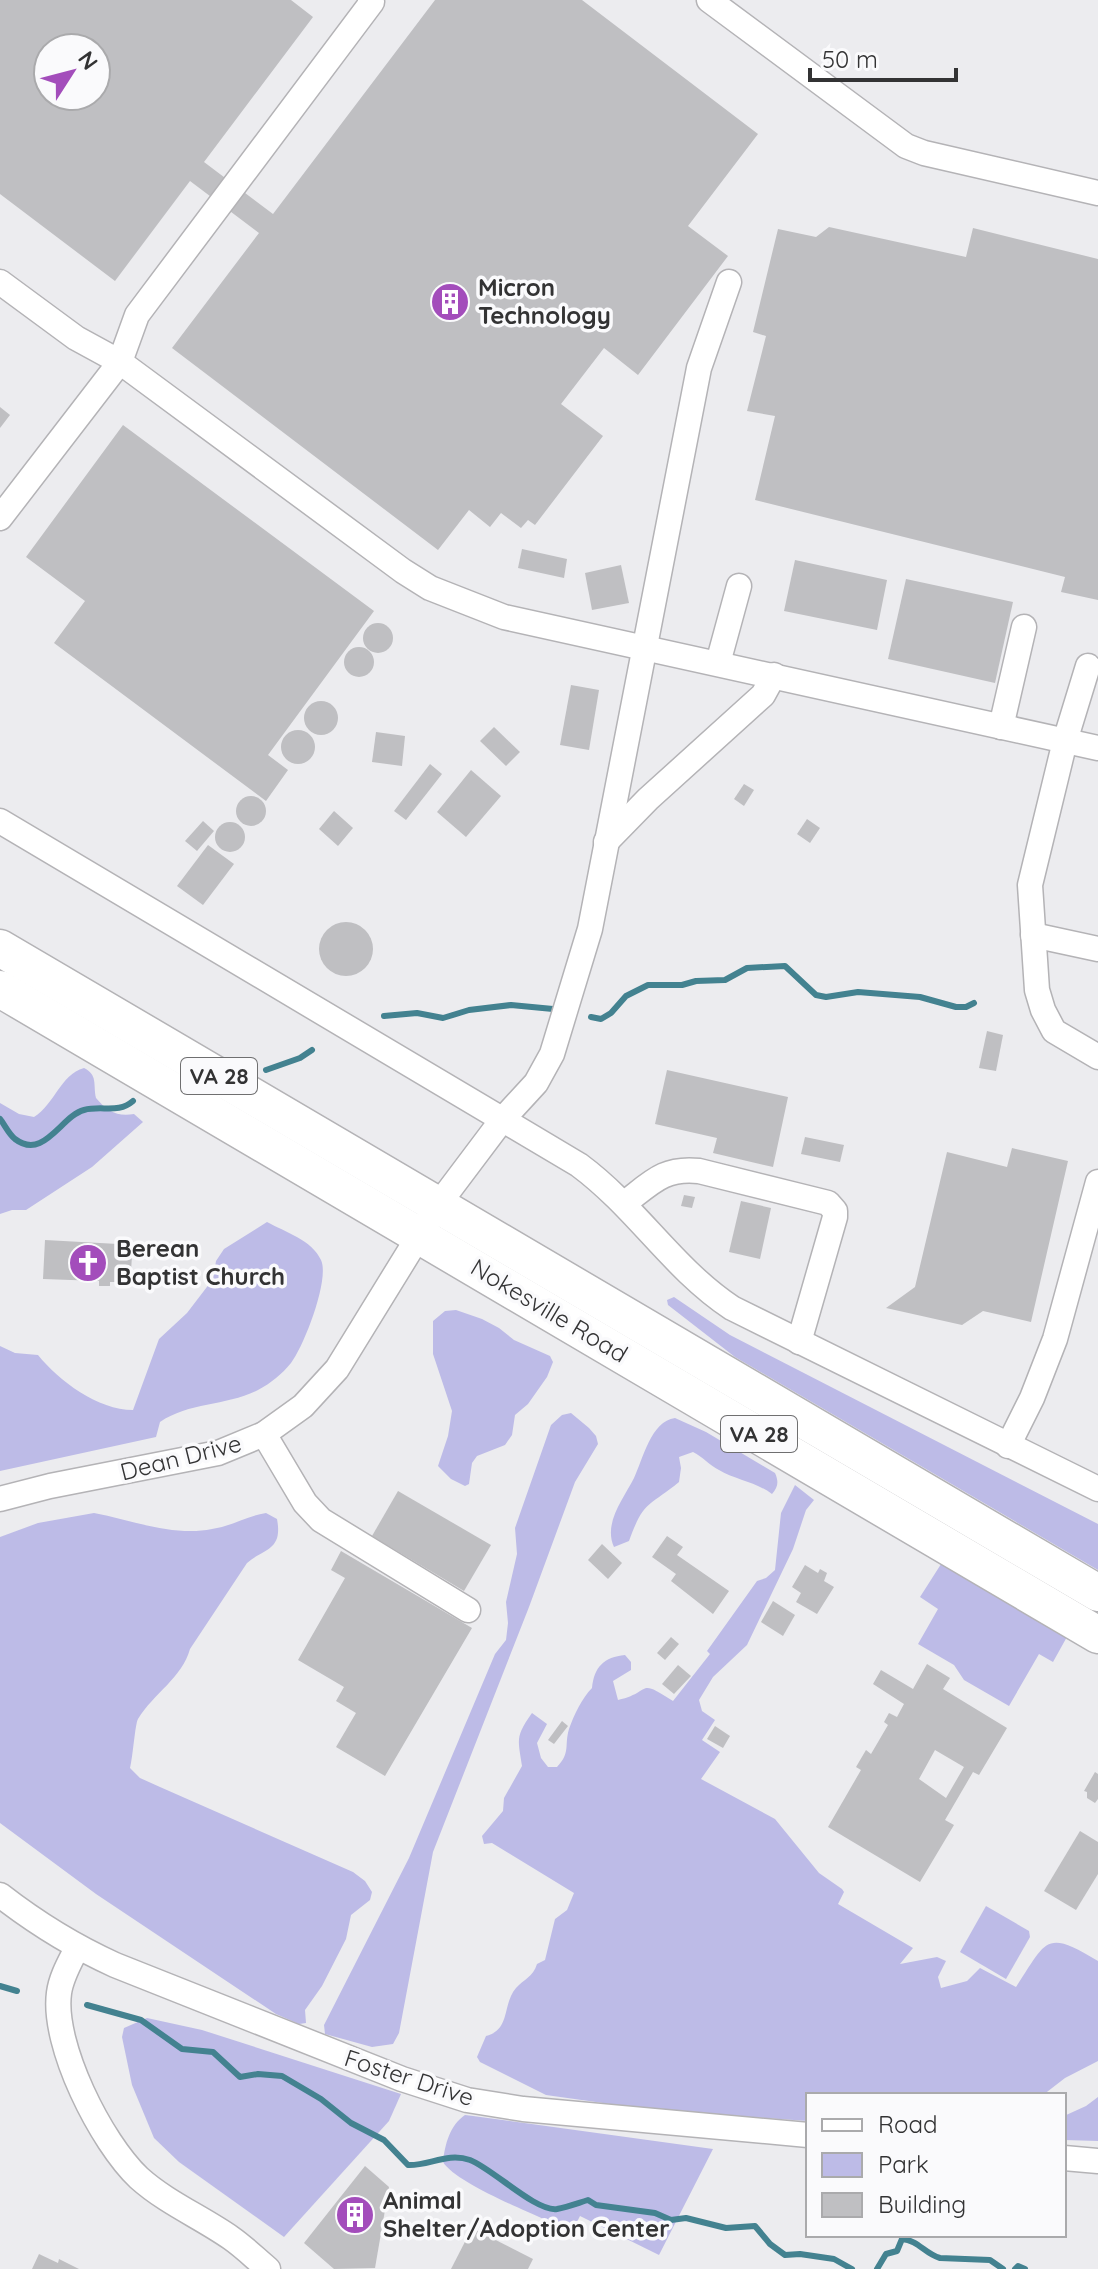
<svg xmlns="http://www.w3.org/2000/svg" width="1098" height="2269" font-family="Quicksand,sans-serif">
<rect width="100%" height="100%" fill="#ececef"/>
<g fill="#bdbbe7">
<path d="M84,1068C98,1075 93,1084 96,1098C107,1111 117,1117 134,1114L143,1122L92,1167L26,1210H12L0,1214V1103L19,1114L34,1117C55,1104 60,1075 84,1068Z"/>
<path d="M267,1222C285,1232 312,1240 321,1260C330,1279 304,1346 291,1363C282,1374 271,1383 258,1390C227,1406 189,1402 160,1422L156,1437L0,1471V1346L15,1353L38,1355C59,1381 98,1410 133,1410L159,1339L187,1313L213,1279L216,1261L224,1249Z"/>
<path d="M674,1297L730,1335L1098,1524V1570L735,1357L668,1305L667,1300Z"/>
<path d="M456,1310L482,1319L499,1328L514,1340L550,1356L553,1362L547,1377L528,1404L515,1415L512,1435L505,1445L477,1456L472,1463L469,1484L465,1486L451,1479L438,1466L448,1436L452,1411L433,1354V1321L445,1311Z"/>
<path d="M571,1413L589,1428L596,1436L598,1444L575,1482L529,1607L433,1852L399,2033L393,2044L372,2047L325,2034L324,2025L409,1858L495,1654L506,1640L508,1623L506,1602L517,1554L515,1528L551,1425L562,1415Z"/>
<path d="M675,1418L706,1432L775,1473C779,1482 778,1487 772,1494C756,1482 736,1480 719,1470C709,1465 703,1457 693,1452L679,1457L681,1468L679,1482C647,1508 644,1500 629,1541L614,1547C603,1523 624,1498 634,1478C643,1459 651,1421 675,1418Z"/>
<path d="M795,1485L814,1500L806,1510L793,1549L747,1645L713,1677L699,1700L702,1711L715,1720L702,1740L720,1752L701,1779L775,1819L819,1873L842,1889L844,1892L838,1904L913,1948L900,1964L937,1957L946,1961L938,1977L941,1988L967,1981L980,1968L1016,1987C1047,1940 1045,1929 1098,1961V2061L1065,2078L1043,2095H808V2121L653,2110L546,2095L480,2062L477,2057L486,2036C511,2030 502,2004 516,1988C524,1979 533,1977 537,1964L545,1960L555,1919L567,1910L574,1893L492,1843L484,1844L482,1836L503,1811L504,1798L522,1766C518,1739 515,1737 532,1713L547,1724L537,1743L541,1758L548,1767H557C571,1752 564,1746 569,1729C574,1715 582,1698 592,1688C594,1667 604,1657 625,1655L631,1662V1670L613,1681L618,1700C653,1692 636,1677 673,1701L710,1654L707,1651L757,1581L766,1578L775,1570L781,1513Z"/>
<path d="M94,1513C131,1520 174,1537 212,1529C232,1526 247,1516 266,1513L277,1519C283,1551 264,1548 247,1563L190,1649C182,1678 154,1693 138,1719C135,1724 133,1757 130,1768L140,1778L160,1787L353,1872L365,1881L372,1892L370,1900L351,1915L346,1939L322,1986L305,2010L306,2023L299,2024L276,2014L96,1894L0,1823V1537L38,1523Z"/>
<path d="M943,1561L1068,1635L1053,1662L1039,1654L1009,1706L964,1680L954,1665L918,1644L938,1609L920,1597Z"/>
<path d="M986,1906L1029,1931L1030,1937L1006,1979L960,1952Z"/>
<path d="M147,2018L202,2030L401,2094L389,2121L284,2237L179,2162L154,2138L132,2085L122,2037L124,2028Z"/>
<path d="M1098,2097V2141L1064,2140V2116L1086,2106Z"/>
<path d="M465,2115L473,2116L713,2149L659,2255L580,2216L572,2232C544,2218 457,2185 443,2162C445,2144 450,2125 465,2115Z"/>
</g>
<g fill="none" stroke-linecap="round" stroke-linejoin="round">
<g stroke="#438290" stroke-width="6">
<path d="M384,1016L417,1013L443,1018L469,1010L511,1005L553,1009"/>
<path d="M591,1017L601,1019L611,1013L626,996L648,985H682L696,981L725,980L747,968L785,966L816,995L826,997L858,992L920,997L956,1007H966L974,1003"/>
<path d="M266,1070L300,1058L312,1050"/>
<path d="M0,1119C5,1125 8,1133 15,1139C44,1161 61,1116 84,1110C102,1105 118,1114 133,1101"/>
<path d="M0,1986L17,1991"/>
<path d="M87,2005L141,2020L182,2049L213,2052L240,2077L258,2074L282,2076L321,2099L351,2123L384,2140L408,2165C429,2166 447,2152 470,2160C493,2169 536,2212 557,2209C567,2207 578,2203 588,2200L596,2205L655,2213L671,2220L686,2218L726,2228L755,2226L770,2244L785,2255L800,2254L834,2259L852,2269"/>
<path d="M877,2269L886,2254L897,2251L902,2239C918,2240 925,2254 940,2258L990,2260L1003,2269"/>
<path d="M1015,2269L1018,2266L1025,2269"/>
</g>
</g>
<g fill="#bfbfc2" fill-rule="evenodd">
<path d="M0,0H291L313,17L204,162L273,214L435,0H582L758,134L688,226L728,256L638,375L604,348L561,404L603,436L535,525L528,520L521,528L501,513L490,527L469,510L438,550L172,348L259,233L190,181L115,281L0,194ZM48,48H96V96H48Z"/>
<path d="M829,227L966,257L973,228L1098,259V600L1061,592L1065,577L755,500L775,416L747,411L766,336L753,332L778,229L816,237Z"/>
<path d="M0,407L10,415L0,428Z"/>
<path d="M123,425L374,611L268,755L288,770L266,801L54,643L85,601L26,557Z"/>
<path d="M522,549L567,559L564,578L518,568Z"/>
<path d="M795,560L887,580L877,630L784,611Z"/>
<path d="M621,565L629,603L592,610L585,573Z"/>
<path d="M906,579L1013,602L995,683L888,659Z"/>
<circle cx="378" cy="638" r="15"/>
<circle cx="359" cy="662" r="15"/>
<path d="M571,685L599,690L589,750L560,745Z"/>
<circle cx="321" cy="718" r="17"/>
<path d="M494,727L520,752L506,766L480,741Z"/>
<circle cx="298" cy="747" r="17"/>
<path d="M376,732L405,736L402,766L372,762Z"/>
<path d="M430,764L442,774L406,820L394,811Z"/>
<path d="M471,770L501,796L466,837L437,812Z"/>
<path d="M744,784L754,790L744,806L734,799Z"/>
<circle cx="251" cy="811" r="15"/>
<path d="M334,811L353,828L338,846L319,829Z"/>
<path d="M807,819L820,828L810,843L797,834Z"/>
<path d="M203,821L214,831L197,851L185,841Z"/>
<circle cx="230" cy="837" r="15"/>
<path d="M208,845L234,864L203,905L177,886Z"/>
<circle cx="346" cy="949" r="27"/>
<path d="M987,1031L1003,1035L996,1071L979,1068Z"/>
<path d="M667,1070L788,1097L773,1167L713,1153L717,1138L655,1124Z"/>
<path d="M805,1137L844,1145L840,1162L801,1154Z"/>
<path d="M1012,1148L1068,1161L1031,1322L983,1311L962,1325L886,1308L915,1287L947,1152L1007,1167Z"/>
<path d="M684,1195L695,1197L692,1208L681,1206Z"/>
<path d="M741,1201L771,1208L760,1259L729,1252Z"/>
<path d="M45,1240L118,1244V1255H132L131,1272L117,1271V1282H110V1286H99V1281L43,1279Z"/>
<path d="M398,1491L491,1545L464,1591L372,1536Z"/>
<path d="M667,1536L683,1547L677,1555L729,1591L713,1614L671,1581L676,1574L652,1557Z"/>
<path d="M602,1544L622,1563L608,1579L588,1560Z"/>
<path d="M341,1551L472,1628L385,1776L336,1747L356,1713L336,1701L344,1687L298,1660L345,1578L331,1570Z"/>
<path d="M805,1565L818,1573L820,1569L827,1573L824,1581L834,1587L817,1614L796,1602L801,1593L792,1587Z"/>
<path d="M773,1601L795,1615L783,1636L761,1622Z"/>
<path d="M671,1637L679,1644L665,1660L657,1653Z"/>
<path d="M927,1664L950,1678L943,1689L1007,1728L979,1775L973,1772L945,1820L954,1825L920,1882L828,1827L861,1770L856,1767L866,1750L871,1754L888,1725L884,1722L889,1713L897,1717L904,1704L873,1684L881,1670L913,1689ZM935,1750L964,1767L946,1798L919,1779Z"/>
<path d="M678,1665L691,1676L674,1694L662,1684Z"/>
<path d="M562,1721L568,1726L554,1744L548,1740Z"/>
<path d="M715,1726L730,1736L723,1748L707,1739Z"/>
<path d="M1095,1772L1098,1774V1799L1095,1803L1087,1798V1792L1084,1791Z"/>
<path d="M1080,1831L1098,1842V1874L1076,1910L1044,1891Z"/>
<path d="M365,2166L389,2187L375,2268L334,2269L304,2243Z"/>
<path d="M472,2228L533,2259L528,2269H451Z"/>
<path d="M39,2254L58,2263L59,2259L79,2269H32Z"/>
</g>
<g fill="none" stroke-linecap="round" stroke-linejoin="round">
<defs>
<g id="minor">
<path d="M709,0L906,146L924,153L1098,193"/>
<path d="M0,282L76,338L120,362L137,315L372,2L370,0"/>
<path d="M0,518L120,362L403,571L430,588L504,617L1098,748"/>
<path d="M718,663L739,586"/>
<path d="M1088,666L1065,741L1030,885L1037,990L1043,1010L1054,1031L1098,1057"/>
<path d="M1001,727L1024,627"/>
<path d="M0,821L579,1165C637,1208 672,1268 732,1308L1098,1489"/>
<path d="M606,842L648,799L763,695L774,675"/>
<path d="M1033,935L1098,949"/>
<path d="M625,1203C651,1183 664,1167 699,1171L828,1203L835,1211V1217L799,1342"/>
<path d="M264,1434L305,1503L321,1520L468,1610"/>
<path d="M1008,1446L1032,1398L1055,1339L1098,1182"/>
<path d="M0,1499L50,1486L218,1453L264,1434L303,1406L337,1369L438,1205L502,1120L536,1083L552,1054L590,929L699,368L729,282"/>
<path d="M0,1895C36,1923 73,1946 115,1965L402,2079L467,2100L523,2109L808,2135"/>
<path d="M77,1948C70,1962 61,1977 59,1993C52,2045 101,2142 139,2178C167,2203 201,2217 231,2238C244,2247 256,2259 268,2269"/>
<path d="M1064,2158L1098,2161"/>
</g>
<g id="highway">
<path d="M0,948L1098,1593"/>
<path d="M0,989L1098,1635"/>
</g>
</defs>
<use href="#minor" stroke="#b4b3b6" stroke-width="27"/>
<use href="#highway" stroke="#b4b3b6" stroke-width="39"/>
<use href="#minor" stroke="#fff" stroke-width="24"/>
<use href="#highway" stroke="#fff" stroke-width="36"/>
</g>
<defs>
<symbol id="building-disc" viewBox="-11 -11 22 22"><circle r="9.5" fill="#a34dbb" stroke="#fafafc"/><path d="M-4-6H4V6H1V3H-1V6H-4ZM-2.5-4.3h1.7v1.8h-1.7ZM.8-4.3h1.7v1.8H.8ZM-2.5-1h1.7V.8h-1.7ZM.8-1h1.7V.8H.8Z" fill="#fff"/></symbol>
<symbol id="church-disc" viewBox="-11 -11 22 22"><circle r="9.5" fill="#a34dbb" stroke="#fafafc"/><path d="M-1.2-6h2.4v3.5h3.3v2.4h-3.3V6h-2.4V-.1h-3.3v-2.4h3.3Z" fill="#fff"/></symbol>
</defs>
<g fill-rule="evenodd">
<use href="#building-disc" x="428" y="280" width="44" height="44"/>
<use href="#church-disc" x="66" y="1241" width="44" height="44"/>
<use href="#building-disc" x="333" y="2193" width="44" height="44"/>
</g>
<g text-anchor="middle" stroke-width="7" stroke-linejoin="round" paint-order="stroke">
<g fill="#fafafc" stroke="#6f6f70" stroke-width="2">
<rect x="181" y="1058" width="76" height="36" rx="6"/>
<rect x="721" y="1416" width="76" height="36" rx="6"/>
</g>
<g font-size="22" font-weight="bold" fill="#333334">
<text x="219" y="1084">VA 28</text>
<text x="759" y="1442">VA 28</text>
</g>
<g font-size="24" font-weight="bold" fill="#333334" stroke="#fafafc" text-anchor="start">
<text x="478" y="296">Micron<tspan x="478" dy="28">Technology</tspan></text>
<text x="116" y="1257">Berean<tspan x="116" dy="28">Baptist Church</tspan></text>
<text x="383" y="2209">Animal<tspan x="383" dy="28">Shelter/Adoption Center</tspan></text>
</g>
<g font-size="24" fill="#333334" stroke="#fafafc">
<text transform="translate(549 1311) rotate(31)" y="8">Nokesville Road</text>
<text transform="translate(181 1458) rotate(-14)" y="8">Dean Drive</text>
<text transform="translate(409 2078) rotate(18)" y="8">Foster Drive</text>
</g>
</g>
<rect x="806" y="2093" width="260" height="144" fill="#fafafc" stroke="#aaaaac" stroke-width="2"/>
<rect x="822" y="2119" width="40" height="12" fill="#ffffff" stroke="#aaaaac" stroke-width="2"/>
<text x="878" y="2133" font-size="24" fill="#333334">Road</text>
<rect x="822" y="2153" width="40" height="24" fill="#bdbbe7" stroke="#aaaaac" stroke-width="2"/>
<text x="878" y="2173" font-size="24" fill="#333334">Park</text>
<rect x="822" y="2193" width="40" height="24" fill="#bfbfc2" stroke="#aaaaac" stroke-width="2"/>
<text x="878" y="2213" font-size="24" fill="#333334">Building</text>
<g transform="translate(72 72) rotate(54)"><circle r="38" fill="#fafafc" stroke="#aaaaac" stroke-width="2"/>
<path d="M0-6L14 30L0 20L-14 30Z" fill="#a34dbb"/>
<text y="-12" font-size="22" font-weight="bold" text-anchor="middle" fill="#333334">N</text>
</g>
<path d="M810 68v12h146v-12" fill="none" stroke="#333334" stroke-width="4"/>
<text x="822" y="68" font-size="24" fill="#333334" stroke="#fafafc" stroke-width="6" paint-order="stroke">50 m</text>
</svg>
